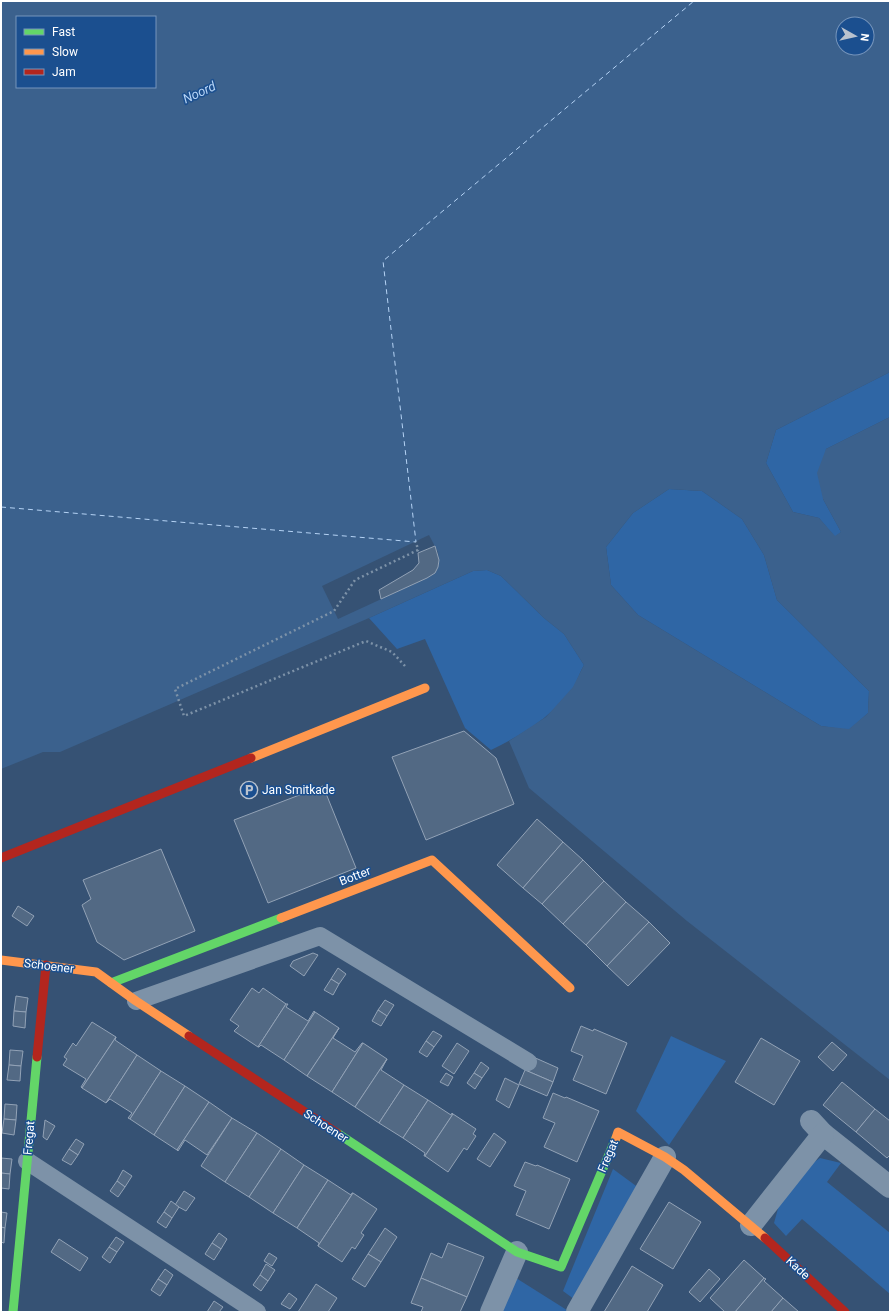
<svg xmlns="http://www.w3.org/2000/svg" width="891" height="1313" font-family="Roboto,sans-serif">
<rect width="100%" height="100%" fill="#365274"/>
<g fill="#2f66a5">
<path d="M890,372V417L826,449L823,499L841,532L835,537L819,518L793,512L766,463L776,430Z"/>
<path d="M669,489L702,491L742,519L764,555L777,600L869,691L868,713L849,730L821,726L638,615L611,585L606,547L633,513Z"/>
<path d="M487,570L501,576L544,618L564,634L584,665C580,672 577,681 573,688C553,716 522,735 491,750L465,728L425,639L397,649L369,618L473,571Z"/>
<path d="M671,1036L726,1061L669,1145L636,1111Z"/>
<path d="M820,1158L841,1163L827,1182L890,1233V1294L802,1219L786,1236L774,1223L779,1205L807,1167Z"/>
<path d="M613,1169L643,1191L578,1302L563,1291Z"/>
<path d="M516,1278L570,1312H501Z"/>
</g>
<path fill="#3b618d" fill-rule="evenodd" d="M1,1H890V372L776,430L766,463L793,512L819,518L835,536L841,532L823,499L817,473L826,449L890,417L889,507L890,525V1080L687,921L529,788L509,741L546,717L573,687L584,665L564,634L544,618L501,576L487,570L473,571L369,618L60,752H43L1,769ZM17,17H155V87H17ZM843,24H867V48H843ZM669,489L702,491L742,519L764,555L777,600L869,691L868,713L849,729L821,726L638,615L611,585L606,547L633,513Z"/>
<path fill="#365274" d="M429,535L438,552L439,560L438,567L435,573L427,578L338,619L322,586Z"/>
<g fill="none" stroke-linecap="round" stroke-linejoin="round">
<path stroke="#b5d3f5" stroke-width="1" stroke-dasharray="5 4" stroke-linecap="butt" d="M1,507L416,542L383,261L694,1"/>
</g>
<g fill="#526984" stroke="#92a2b6">
<path d="M435,546L439,560L438,567L435,573L427,578L381,599L379,590L413,570L419,563L418,553Z"/>
<path d="M464,731L496,758L514,804L426,840L392,757Z"/>
<path d="M323,786L356,868L268,903L234,820Z"/>
<path d="M537,819L563,842L523,888L497,865Z"/>
<path d="M563,842L583,860L542,904L523,888Z"/>
<path d="M161,849L195,931L124,960L97,942L82,905L91,899L83,880Z"/>
<path d="M583,860L604,881L563,924L542,904Z"/>
<path d="M604,881L626,902L586,945L563,924Z"/>
<path d="M626,902L649,922L607,966L586,945Z"/>
<path d="M18,906L34,916L27,926L12,916Z"/>
<path d="M649,922L670,943L628,986L607,966Z"/>
<path d="M313,953L318,955L304,976L290,966L293,961Z"/>
<path d="M338,968L346,974L339,984L331,979Z"/>
<path d="M331,979L339,984L333,995L324,990Z"/>
<path d="M252,988L259,993L263,988L286,1004L258,1047L234,1031L239,1026L230,1020Z"/>
<path d="M16,996L28,998L26,1012L14,1011Z"/>
<path d="M385,1000L394,1005L387,1016L378,1010Z"/>
<path d="M286,1004H288L286,1007L308,1021L314,1011L315,1012L284,1060L261,1045L259,1047H258Z"/>
<path d="M378,1010L387,1016L381,1026L372,1021Z"/>
<path d="M14,1011L26,1012L25,1028L13,1026Z"/>
<path d="M315,1012L339,1028L307,1076L284,1060Z"/>
<path d="M92,1022L116,1037L82,1088L81,1087L86,1079L63,1065L67,1059L64,1057L73,1043L76,1046Z"/>
<path d="M581,1026L593,1031L594,1029L627,1043L606,1094L573,1080L583,1056L571,1051Z"/>
<path d="M339,1028L333,1038L355,1052L362,1043H363L332,1092L307,1076Z"/>
<path d="M433,1031L442,1036L434,1047L426,1041Z"/>
<path d="M116,1037L115,1040L137,1055L106,1103L82,1088Z"/>
<path d="M761,1038L800,1061L774,1105L735,1082Z"/>
<path d="M426,1041L434,1047L427,1057L419,1052Z"/>
<path d="M832,1042L847,1055L833,1071L818,1057Z"/>
<path d="M363,1043L387,1059L355,1107L332,1092Z"/>
<path d="M457,1043L469,1051L454,1074L442,1066Z"/>
<path d="M10,1050L23,1051L21,1066L9,1065Z"/>
<path d="M137,1055L161,1071L130,1119L128,1118L132,1113L110,1099L106,1103Z"/>
<path d="M531,1056L558,1068L553,1082L525,1070Z"/>
<path d="M387,1059L381,1070L404,1085L379,1123L355,1107Z"/>
<path d="M481,1062L489,1068L482,1078L474,1073Z"/>
<path d="M9,1065L21,1066L20,1081L7,1080Z"/>
<path d="M525,1070L553,1082L547,1096L519,1084Z"/>
<path d="M161,1071L185,1086L154,1135L130,1119Z"/>
<path d="M446,1073L453,1077L448,1086L440,1082Z"/>
<path d="M474,1073L482,1078L475,1089L467,1083Z"/>
<path d="M505,1078L519,1085L509,1108L496,1100Z"/>
<path d="M842,1082L875,1109L856,1132L823,1105Z"/>
<path d="M404,1085L428,1100L403,1138L379,1123Z"/>
<path d="M185,1086L209,1102L177,1150L154,1135Z"/>
<path d="M553,1093L565,1098L566,1097L599,1111L577,1162L544,1147L555,1123L543,1118Z"/>
<path d="M428,1100L451,1115L452,1113L453,1114L425,1156H424L425,1153L403,1138Z"/>
<path d="M209,1102L232,1118L207,1155L185,1140L178,1151L177,1150Z"/>
<path d="M5,1104L17,1105L16,1120L4,1119Z"/>
<path d="M875,1109L890,1121V1155L887,1158L856,1132Z"/>
<path d="M453,1114L476,1129L473,1134L476,1136L467,1150L464,1148L448,1172L425,1156Z"/>
<path d="M232,1118L257,1133L225,1182L201,1166Z"/>
<path d="M4,1119L16,1120L14,1135L2,1133Z"/>
<path d="M45,1120L55,1126L47,1140L43,1137Z"/>
<path d="M257,1133L281,1149L249,1197L225,1182Z"/>
<path d="M494,1133L506,1142L490,1167L477,1159Z"/>
<path d="M76,1139L84,1144L78,1155L69,1149Z"/>
<path d="M69,1149L78,1155L71,1165L62,1160Z"/>
<path d="M281,1149L304,1165L273,1213L249,1197Z"/>
<path d="M1,1158L12,1159L10,1174L1,1173Z"/>
<path d="M525,1162L536,1166L537,1165L570,1179L549,1229L516,1215L526,1191L514,1186Z"/>
<path d="M304,1165L328,1180L297,1228L273,1213Z"/>
<path d="M123,1170L132,1176L125,1187L117,1181Z"/>
<path d="M1,1173L10,1174L9,1189L1,1188Z"/>
<path d="M328,1180L351,1195L352,1193H353L318,1246L319,1243L297,1228Z"/>
<path d="M117,1181L125,1187L118,1197L110,1191Z"/>
<path d="M184,1191L195,1198L186,1211L175,1205Z"/>
<path d="M353,1193L377,1209L361,1233L364,1235L355,1249L352,1247L342,1262L318,1246Z"/>
<path d="M171,1201L179,1207L172,1218L164,1212Z"/>
<path d="M669,1202L701,1222L673,1269L640,1249Z"/>
<path d="M1,1212L7,1213L5,1228L1,1227Z"/>
<path d="M164,1212L172,1218L166,1228L157,1222Z"/>
<path d="M1,1227L5,1228L4,1243L1,1242Z"/>
<path d="M385,1228L397,1237L381,1262L368,1254Z"/>
<path d="M219,1233L227,1239L221,1249L212,1243Z"/>
<path d="M116,1237L124,1242L117,1252L109,1247Z"/>
<path d="M59,1239L88,1258L80,1271L51,1252Z"/>
<path d="M212,1243L221,1249L214,1260L205,1254Z"/>
<path d="M448,1243L484,1257L467,1297L421,1278L431,1253L442,1258Z"/>
<path d="M109,1247L117,1252L110,1263L102,1257Z"/>
<path d="M269,1253L277,1258L272,1266L264,1261Z"/>
<path d="M368,1254L381,1262L365,1287L352,1279Z"/>
<path d="M744,1260L764,1278L735,1312H725L710,1298Z"/>
<path d="M266,1264L275,1270L268,1281L260,1275Z"/>
<path d="M632,1266L663,1285L647,1312H604Z"/>
<path d="M165,1269L173,1275L167,1285L158,1279Z"/>
<path d="M709,1269L720,1279L700,1302L689,1292Z"/>
<path d="M260,1275L268,1281L261,1291L253,1285Z"/>
<path d="M421,1278L467,1297L460,1312H421L423,1307L411,1303Z"/>
<path d="M764,1278L766,1279L764,1281L783,1298L771,1312H735Z"/>
<path d="M158,1279L167,1285L160,1296L151,1290Z"/>
<path d="M316,1284L337,1298L328,1312H298Z"/>
<path d="M289,1293L297,1299L290,1309L281,1304Z"/>
<path d="M783,1298L799,1312H771Z"/>
<path d="M214,1301L223,1307L219,1312H207Z"/>
</g>
<g fill="none" stroke-linecap="round" stroke-linejoin="round">
<path stroke="#7d92a8" stroke-width="2.5" stroke-dasharray="2 3" stroke-linecap="butt" d="M405,666L392,652L366,641L184,716L175,689L334,611L355,580L418,550L416,542"/>
<g stroke="#7d92a8" stroke-width="18">
<path d="M136,1001L320,936L528,1062"/>
<path d="M27,1161L257,1312"/>
</g>
<g stroke="#7d92a8" stroke-width="22">
<path d="M811,1121L823,1134L890,1187"/>
<path d="M751,1225L823,1134"/>
<path d="M491,1312L517,1252"/>
<path d="M577,1312L665,1157"/>
</g>
<g stroke="#63d668" stroke-width="9">
<path d="M111,983L281,918"/>
<path d="M337,1133L517,1252L561,1267L616,1138"/>
<path d="M13,1312L37,1057"/>
</g>
<g stroke="#ff974d" stroke-width="9">
<path d="M251,758L425,688"/>
<path d="M281,918L432,860L570,988"/>
<path d="M1,960L96,972L136,1001L189,1036"/>
<path d="M616,1138L618,1132L665,1157L684,1170L765,1238"/>
</g>
<g stroke="#b3261e" stroke-width="9">
<path d="M1,858L251,758"/>
<path d="M189,1036L337,1133"/>
<path d="M37,1057L46,965"/>
<path d="M765,1238L845,1312"/>
</g>
</g>
<defs>
<symbol id="parking-ring" viewBox="-11 -11 22 22"><circle r="9.5" fill="#1b4f8f" stroke="#b9c2ce" stroke-width="1.5"/><path d="M-3.5-5.5H1a3.5 3.5 0 0 1 0 7H-1V5.5H-3.5ZM-1-3.4V-.6H.8a1.4 1.4 0 0 0 0-2.8Z" fill="#b9c2ce"/></symbol>
</defs>
<g fill-rule="evenodd">
<use href="#parking-ring" x="239" y="780" width="20" height="20"/>
</g>
<g text-anchor="middle" stroke-width="3" stroke-linejoin="round" paint-order="stroke">
<g font-size="12" fill="#fff" stroke="#1b4f8f" text-anchor="start">
<text x="262" y="794">Jan Smitkade</text>
</g>
<g font-size="12" fill="#fff" stroke="#1b4f8f">
<text transform="translate(355 876) rotate(-21)" y="4">Botter</text>
<text transform="translate(49 966) rotate(7)" y="4">Schoener</text>
<text transform="translate(326 1126) rotate(33)" y="4">Schoener</text>
<text transform="translate(29 1138) rotate(-85)" y="4">Fregat</text>
<text transform="translate(608 1156) rotate(-67)" y="4">Fregat</text>
<text transform="translate(798 1268) rotate(43)" y="4">Kade</text>
</g>
<g font-size="13" font-style="italic" fill="#b5d3f5" stroke="#1b4f8f">
<text transform="translate(199 92) rotate(-25)" y="5">Noord</text>
</g>
</g>
<rect width="891" height="1313" fill="none" stroke="#ffffff" stroke-width="4"/>
<rect x="16" y="16" width="140" height="72" fill="#1b4f8f" stroke="#7695bc"/>
<rect x="24" y="29" width="20" height="6" fill="#63d668" stroke="#7695bc"/>
<text x="52" y="36" font-size="12" fill="#ffffff">Fast</text>
<rect x="24" y="49" width="20" height="6" fill="#ff974d" stroke="#7695bc"/>
<text x="52" y="56" font-size="12" fill="#ffffff">Slow</text>
<rect x="24" y="69" width="20" height="6" fill="#b3261e" stroke="#7695bc"/>
<text x="52" y="76" font-size="12" fill="#ffffff">Jam</text>
<g transform="translate(855 36) rotate(98)"><circle r="19" fill="#1b4f8f" stroke="#7695bc"/>
<path d="M0-3L7 15L0 10L-7 15Z" fill="#b9c2ce"/>
<text y="-6" font-size="11" font-weight="bold" text-anchor="middle" fill="#ffffff">N</text>
</g>
</svg>
